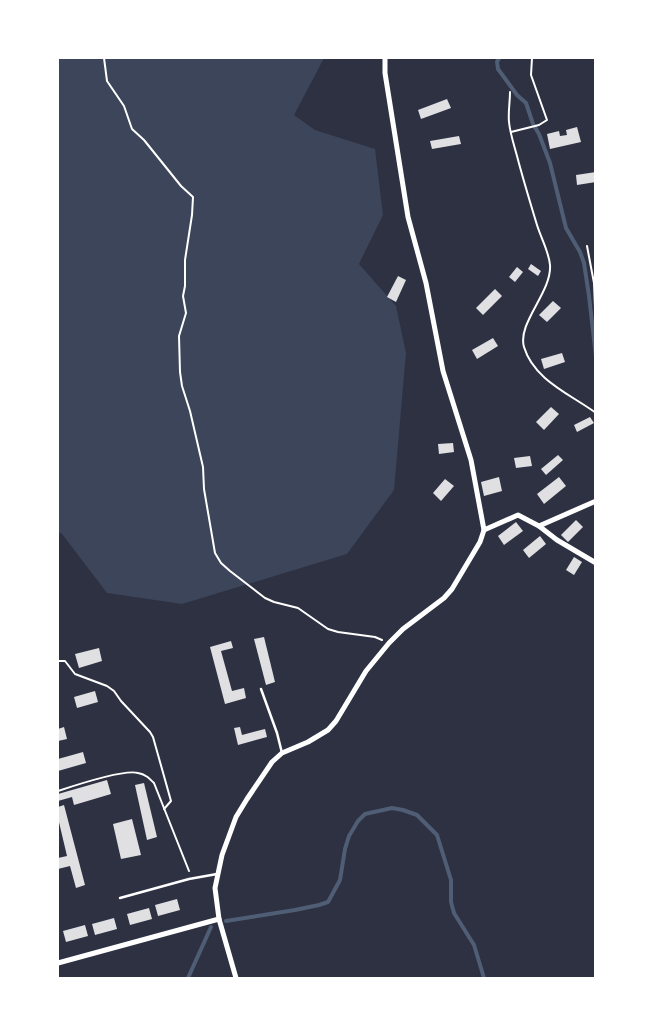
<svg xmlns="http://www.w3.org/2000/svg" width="653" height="1036" font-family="Quicksand,sans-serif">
<rect width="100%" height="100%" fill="#2d3142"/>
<path fill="#3c4559" d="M58,58H324L294,115L315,130L375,149L383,215L359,264L396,306L406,353L394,490L347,554L182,604L107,593L62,534L58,532Z"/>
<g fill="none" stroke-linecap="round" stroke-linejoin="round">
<g stroke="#4f5d75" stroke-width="4">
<path d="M499,58L497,62L498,69L517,95L526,103L533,124L539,134L550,163L566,228L580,252L584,263L589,296L596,357"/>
<path d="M226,921L295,910L319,905L328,902L340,880L345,849L349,836L358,821L365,814L392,808L403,810L417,815L437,835L451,880V902L454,913L474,945L484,978"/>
<path d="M188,978L211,927"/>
</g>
</g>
<g fill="#e0e0e3">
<path d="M447,99L451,108L421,119L418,110Z"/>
<path d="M577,127L581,142L550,149L547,134L559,131L560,136L567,135L566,130Z"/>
<path d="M459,136L461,144L432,149L430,141Z"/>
<path d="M596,172V182L577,185L576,175Z"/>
<path d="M531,264L541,271L538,276L528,269Z"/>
<path d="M517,267L523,272L515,282L509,277Z"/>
<path d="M398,276L406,280L396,302L387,297Z"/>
<path d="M495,289L502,296L483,315L476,308Z"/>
<path d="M553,301L561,308L547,322L539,315Z"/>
<path d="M493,338L498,346L477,359L472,350Z"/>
<path d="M562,353L565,362L544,369L541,359Z"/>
<path d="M551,407L559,414L544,430L536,422Z"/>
<path d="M590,417L594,423L577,432L574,425Z"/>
<path d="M453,443L454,452L439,454L438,444Z"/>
<path d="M558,455L563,460L546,475L541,469Z"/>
<path d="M530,456L532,466L516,468L514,458Z"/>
<path d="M499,477L502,491L484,496L481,482Z"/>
<path d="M559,477L566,486L544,504L537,494Z"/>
<path d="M445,479L454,486L441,501L433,493Z"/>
<path d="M576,520L583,527L568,542L561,535Z"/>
<path d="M516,522L523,531L504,545L498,536Z"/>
<path d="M540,536L546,544L529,558L523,550Z"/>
<path d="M574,557L582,562L574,575L566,570Z"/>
<path d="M264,637L275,682L266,685L254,639Z"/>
<path d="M231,641L233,648L221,651L232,691L244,688L246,698L225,704L210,647Z"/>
<path d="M99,648L102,661L79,668L75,654Z"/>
<path d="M95,691L98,702L77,708L74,697Z"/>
<path d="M64,727L67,739L58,741V729Z"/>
<path d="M240,727L242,735L265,729L267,737L238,745L234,728Z"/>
<path d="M83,752L86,763L58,771V759Z"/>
<path d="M107,780L111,794L74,805L72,797L58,801V794Z"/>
<path d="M144,783L157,837L147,840L135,785Z"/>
<path d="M64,805L85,885L76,888L70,866L58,869V858L67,856L58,818V807Z"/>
<path d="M132,819L141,855L121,859L113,824Z"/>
<path d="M177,899L180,910L158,916L155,905Z"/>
<path d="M149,908L152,919L130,925L127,914Z"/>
<path d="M114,918L117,929L95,935L92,924Z"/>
<path d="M85,925L88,936L66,942L63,931Z"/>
</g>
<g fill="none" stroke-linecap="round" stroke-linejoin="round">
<g stroke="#fff" stroke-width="2">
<path d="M104,58L107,81L124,106L132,129L144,140L181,186L193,197L192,215L185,260V286L183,296L186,313L179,336L180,372L182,386L190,411L203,467L204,489L215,553L221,563L230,571L265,598L274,602L298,608L328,629L338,632L375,637L382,640"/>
<path d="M510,92C510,102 508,112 509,122C510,133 514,145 517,156C523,179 530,202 537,225C541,238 549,252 550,265C552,292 517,323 524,347C534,380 570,394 596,413"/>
<path d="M511,132L539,125L547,120L531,75L532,58"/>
<path d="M587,246L594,283L596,332"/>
<path d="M58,661H65L75,674L107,686L114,691L121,701L150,732L153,737L171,801L164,809"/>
<path d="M58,791C73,786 124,769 138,773C145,774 149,778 154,783L189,871"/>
</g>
<g stroke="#fff" stroke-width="2.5">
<path d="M261,689L277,733L282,753"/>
<path d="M120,898L189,879L217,874"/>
</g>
<g stroke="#fff" stroke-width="5">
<path d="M539,526L557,540L596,563"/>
<path d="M484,530L518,515L539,526L596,501"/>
<path d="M58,963L219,919"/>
<path d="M236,978L219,919L215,888L222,855L236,817L247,799L272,762L282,753L308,742L328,730L336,721L366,671L389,643L403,629L444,598L452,589L480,542L484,530L471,460L443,371L426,283L408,217L385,73V58"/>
</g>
</g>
<rect width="653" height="1036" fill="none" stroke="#ffffff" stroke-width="118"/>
</svg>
